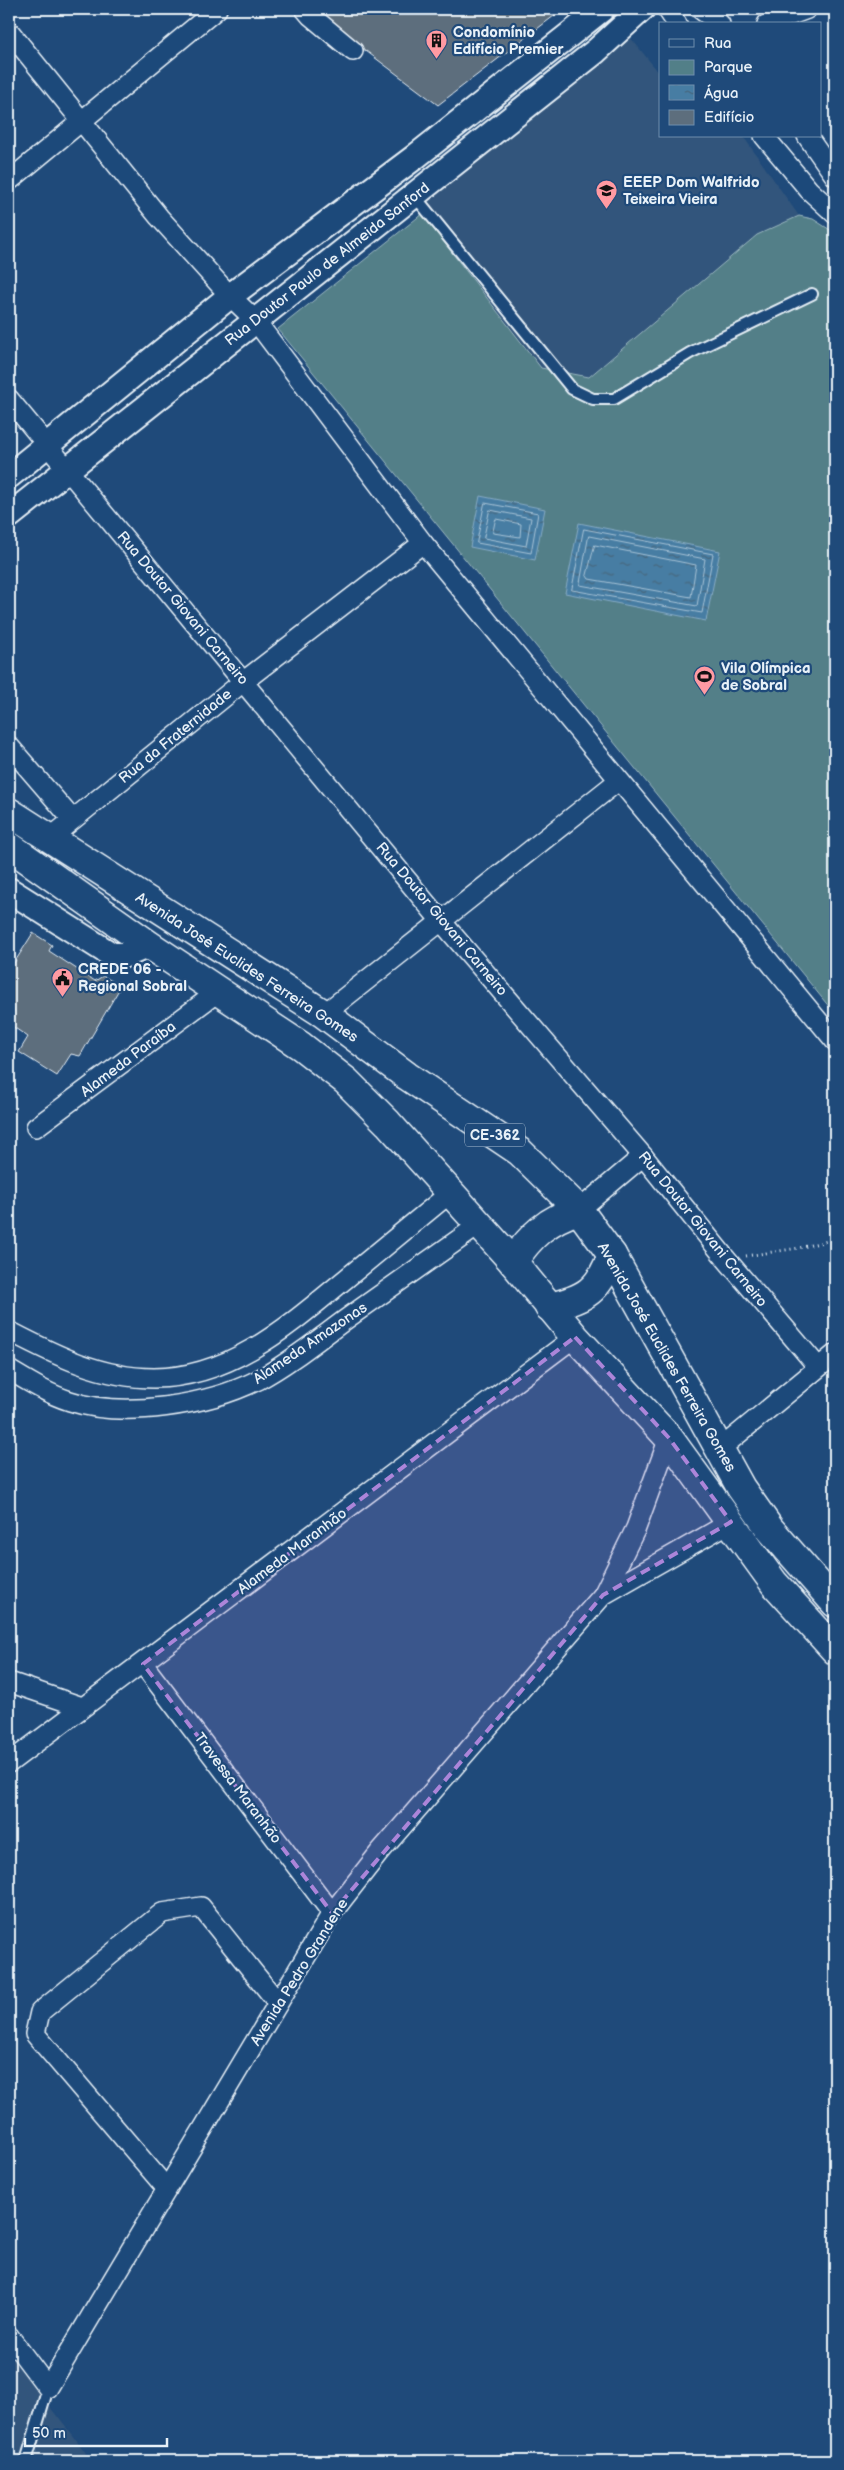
<svg xmlns="http://www.w3.org/2000/svg" width="844" height="2470" font-family="'Balsamiq Sans',sans-serif">
<defs>
<pattern id="water-ripples" width="26" height="14" patternUnits="userSpaceOnUse" patternTransform="scale(1.25)"><rect width="26" height="14" fill="#477da3"/><path d="M2 4q2-2 4 0t4 0M15 11q2-2 4 0t4 0" fill="none" stroke="#47657b"/></pattern>
</defs>
<rect width="100%" height="100%" fill="#1f4a7a"/>
<filter id="ink" filterUnits="userSpaceOnUse"><feTurbulence type="fractalNoise" baseFrequency=".02" numOctaves="2"/><feDisplacementMap in="SourceGraphic" scale="10" xChannelSelector="R" yChannelSelector="G"/><feConvolveMatrix kernelMatrix="1 2 1 2 8 2 1 2 1" color-interpolation-filters="sRGB"/></filter>
<g filter="url(#ink)">
<g fill="#32557b">
<path d="M630,37L660,74V136H743L799,216L757,235L589,377L541,368L416,205Z"/>
<path d="M9,2355L86,2453L82,2461H9Z"/>
</g>
<path fill="#527f88" stroke="#9db8c0" d="M422,214L541,368L589,377L757,235L799,216L813,219L835,233V1014L278,329Z"/>
<g fill="url(#water-ripples)" stroke="#87abc5">
<path d="M480,496L545,509L535,560L470,547Z"/>
<path d="M579,523L720,551L706,621L565,593Z"/>
</g>
<g fill="none" stroke-linecap="round" stroke-linejoin="round">
<g stroke="#a8c3d6" stroke-width="1">
<path d="M485,503L538,513L531,553L477,543Z"/>
<path d="M490,510L531,518L526,546L484,538Z"/>
<path d="M496,519L521,524L520,537L493,533Z"/>
<path d="M584,529L713,554L702,613L572,590Z"/>
<path d="M589,536L705,559L697,606L580,585Z"/>
<path d="M595,545L696,565L691,597L589,579L587,576Z"/>
</g>
</g>
<g fill="#5d6e7d" stroke="#e8f1f8">
<path d="M314,9H563L438,105L318,15Z"/>
<path d="M33,933L52,945L49,951L95,981L103,976L121,986L80,1056L71,1054L57,1076L19,1052L28,1037L9,1024V1018L14,1010L9,1007V971Z"/>
</g>
<g fill="none" stroke-linecap="round" stroke-linejoin="round">
<defs>
<g id="service">
<path d="M414,195L572,389L593,399H614L690,353L812,294"/>
<path d="M26,2461L48,2388"/>
</g>
<g id="minor">
<path d="M305,9L311,16L353,51"/>
<path d="M667,9L677,24"/>
<path d="M700,9L720,24"/>
<path d="M767,24L807,9"/>
<path d="M9,31L159,217L230,296L255,320L423,543L835,1041"/>
<path d="M764,136L809,190L835,214"/>
<path d="M807,136L835,176"/>
<path d="M9,181L217,9"/>
<path d="M9,399L441,921L643,1156L726,1259L818,1367"/>
<path d="M9,746L72,819"/>
<path d="M49,839L244,681L423,543"/>
<path d="M324,1014L618,781"/>
<path d="M36,1127L219,991"/>
<path d="M579,1210L643,1156"/>
<path d="M9,1331C55,1355 101,1378 154,1378C232,1378 292,1323 348,1277C382,1249 416,1221 450,1193"/>
<path d="M9,1370C29,1382 48,1394 70,1401C124,1419 208,1405 258,1380C290,1363 320,1338 349,1317C392,1287 435,1256 479,1225"/>
<path d="M720,1449L835,1354"/>
<path d="M603,1595L731,1522"/>
<path d="M143,1664L332,1913"/>
<path d="M9,1682L82,1707"/>
<path d="M9,1763L575,1337"/>
<path d="M167,2189L35,2034L40,2012L162,1913L201,1907L278,2003"/>
<path d="M9,2336L48,2388L332,1913L379,1853L603,1595L636,1528L669,1438"/>
</g>
<g id="tertiary">
<path d="M9,476L230,296L415,157L602,9"/>
<path d="M9,516L596,51L642,9"/>
<path d="M9,890L112,955H126L149,945"/>
</g>
<g id="primary">
<path d="M9,812L324,1014L407,1076L520,1152L579,1210L612,1255L741,1488L770,1529L835,1603"/>
<path d="M9,846L149,945L301,1046L346,1081L388,1123L513,1262L575,1337L669,1438L774,1583L835,1650"/>
<path d="M513,1262C530,1236 548,1219 579,1210"/>
<path d="M549,1307C586,1299 599,1290 612,1255"/>
</g>
</defs>
<use href="#service" stroke="#e8f1f8" stroke-width="14"/>
<use href="#minor" stroke="#e8f1f8" stroke-width="22"/>
<use href="#tertiary" stroke="#e8f1f8" stroke-width="28"/>
<use href="#primary" stroke="#e8f1f8" stroke-width="31"/>
<path stroke="#e8f1f8" stroke-width="3" stroke-dasharray="1 4" stroke-linecap="butt" d="M746,1256L799,1248L835,1239"/>
<use href="#service" stroke="#1f4a7a" stroke-width="10"/>
<use href="#minor" stroke="#1f4a7a" stroke-width="19"/>
<use href="#tertiary" stroke="#1f4a7a" stroke-width="24"/>
<use href="#primary" stroke="#1f4a7a" stroke-width="28"/>
</g>
</g>
<path fill="#ac85d9" fill-opacity="0.2" stroke="#ac85d9" stroke-width="4" stroke-dasharray="10 6" stroke-linejoin="round" d="M575,1337L669,1438L731,1522L603,1595L332,1913L143,1664Z"/>
<defs>
<symbol id="building-pin" viewBox="-11 -11 22 30"><path d="M0 17L-7.5 6A9.5 9.5 0 1 1 7.5 6Z" fill="#ff9aa2" stroke="#1f4a7a"/><path d="M-4-6H4V6H1V3H-1V6H-4ZM-2.5-4.3h1.7v1.8h-1.7ZM.8-4.3h1.7v1.8H.8ZM-2.5-1h1.7V.8h-1.7ZM.8-1h1.7V.8H.8Z" fill="#111"/></symbol>
<symbol id="school-pin" viewBox="-11 -11 22 30"><path d="M0 17L-7.5 6A9.5 9.5 0 1 1 7.5 6Z" fill="#ff9aa2" stroke="#1f4a7a"/><path d="M0-5L7-2L0 1L-7-2ZM-4 1L0 2.5L4 1V4Q0 6-4 4Z" fill="#111"/></symbol>
<symbol id="stadium-pin" viewBox="-11 -11 22 30"><path d="M0 17L-7.5 6A9.5 9.5 0 1 1 7.5 6Z" fill="#ff9aa2" stroke="#1f4a7a"/><path d="M0-5a6.5 5 0 1 0 0 10a6.5 5 0 1 0 0-10ZM-3.5-1.8h7v3.6h-7Z" fill="#111"/></symbol>
<symbol id="civic-pin" viewBox="-11 -11 22 30"><path d="M0 17L-7.5 6A9.5 9.5 0 1 1 7.5 6Z" fill="#ff9aa2" stroke="#1f4a7a"/><path d="M-.6-6.5H3V-4.5H.6V-3L4-1V1h2V6H-6V1h2V-1L-.6-3ZM-1.2 2.5V6h2.4V2.5Z" fill="#111"/></symbol>
</defs>
<g fill-rule="evenodd">
<use href="#building-pin" x="424" y="28" width="25" height="34"/>
<use href="#school-pin" x="594" y="178" width="25" height="34"/>
<use href="#stadium-pin" x="692" y="664" width="25" height="34"/>
<use href="#civic-pin" x="50" y="966" width="25" height="34"/>
</g>
<g text-anchor="middle" stroke-width="4.5" stroke-linejoin="round" paint-order="stroke">
<rect fill="#1f4a7a" stroke="#acbfd2" stroke-width="1" x="465" y="1123.5" width="60" height="23" rx="4"/>
<g font-size="14" font-weight="bold" fill="#e8f1f8">
<text x="495" y="1140">CE-362</text>
</g>
<g font-size="15" font-weight="bold" fill="#e8f1f8" stroke="#1f4a7a" text-anchor="start">
<text x="453" y="37">Condomínio<tspan x="453" dy="17">Edifício Premier</tspan></text>
<text x="623" y="187">EEEP Dom Walfrido<tspan x="623" dy="17">Teixeira Vieira</tspan></text>
<text x="721" y="673">Vila Olímpica<tspan x="721" dy="17">de Sobral</tspan></text>
<text x="78" y="974">CREDE 06 -<tspan x="78" dy="17">Regional Sobral</tspan></text>
</g>
<g font-size="15" fill="#e8f1f8" stroke="#1f4a7a">
<text transform="translate(327 264) rotate(-38)" y="5">Rua Doutor Paulo de Almeida Sanford</text>
<text transform="translate(183 608) rotate(50)" y="5">Rua Doutor Giovani Carneiro</text>
<text transform="translate(175 736) rotate(-39)" y="5">Rua da Fraternidade</text>
<text transform="translate(442 919) rotate(50)" y="5">Rua Doutor Giovani Carneiro</text>
<text transform="translate(247 967) rotate(33)" y="5">Avenida José Euclides Ferreira Gomes</text>
<text transform="translate(128 1059) rotate(-37)" y="5">Alameda Paraíba</text>
<text transform="translate(703 1229) rotate(51)" y="5">Rua Doutor Giovani Carneiro</text>
<text transform="translate(310 1343) rotate(-34)" y="5">Alameda Amazonas</text>
<text transform="translate(667 1357) rotate(60)" y="5">Avenida José Euclides Ferreira Gomes</text>
<text transform="translate(292 1551) rotate(-37)" y="5">Alameda Maranhão</text>
<text transform="translate(238 1788) rotate(53)" y="5">Travessa Maranhão</text>
<text transform="translate(299 1972) rotate(-58)" y="5">Avenida Pedro Grandene</text>
</g>
</g>
<rect width="844" height="2470" fill="none" stroke="#1f4a7a" stroke-width="30"/>
<rect x="15" y="15" width="814" height="2440" fill="none" stroke="#e8f1f8" stroke-width="2" filter="url(#ink)"/>
<rect x="659" y="22" width="162" height="115" fill="#1f4a7a" stroke="#6f8dac"/>
<rect x="669" y="39" width="25" height="8" fill="#1f4a7a" stroke="#6f8dac"/>
<text x="704" y="48" font-size="15" fill="#e8f1f8">Rua</text>
<rect x="669" y="60" width="25" height="15" fill="#527f88" stroke="#6f8dac"/>
<text x="704" y="72" font-size="15" fill="#e8f1f8">Parque</text>
<rect x="669" y="85" width="25" height="15" fill="url(#water-ripples)" stroke="#6f8dac"/>
<text x="704" y="98" font-size="15" fill="#e8f1f8">Água</text>
<rect x="669" y="110" width="25" height="15" fill="#5d6e7d" stroke="#6f8dac"/>
<text x="704" y="122" font-size="15" fill="#e8f1f8">Edifício</text>
<path d="M25 2438v8h142v-8" fill="none" stroke="#e8f1f8" stroke-width="2.5"/>
<text x="32" y="2438" font-size="15" fill="#e8f1f8" stroke="#1f4a7a" stroke-width="4" paint-order="stroke">50 m</text>
</svg>
